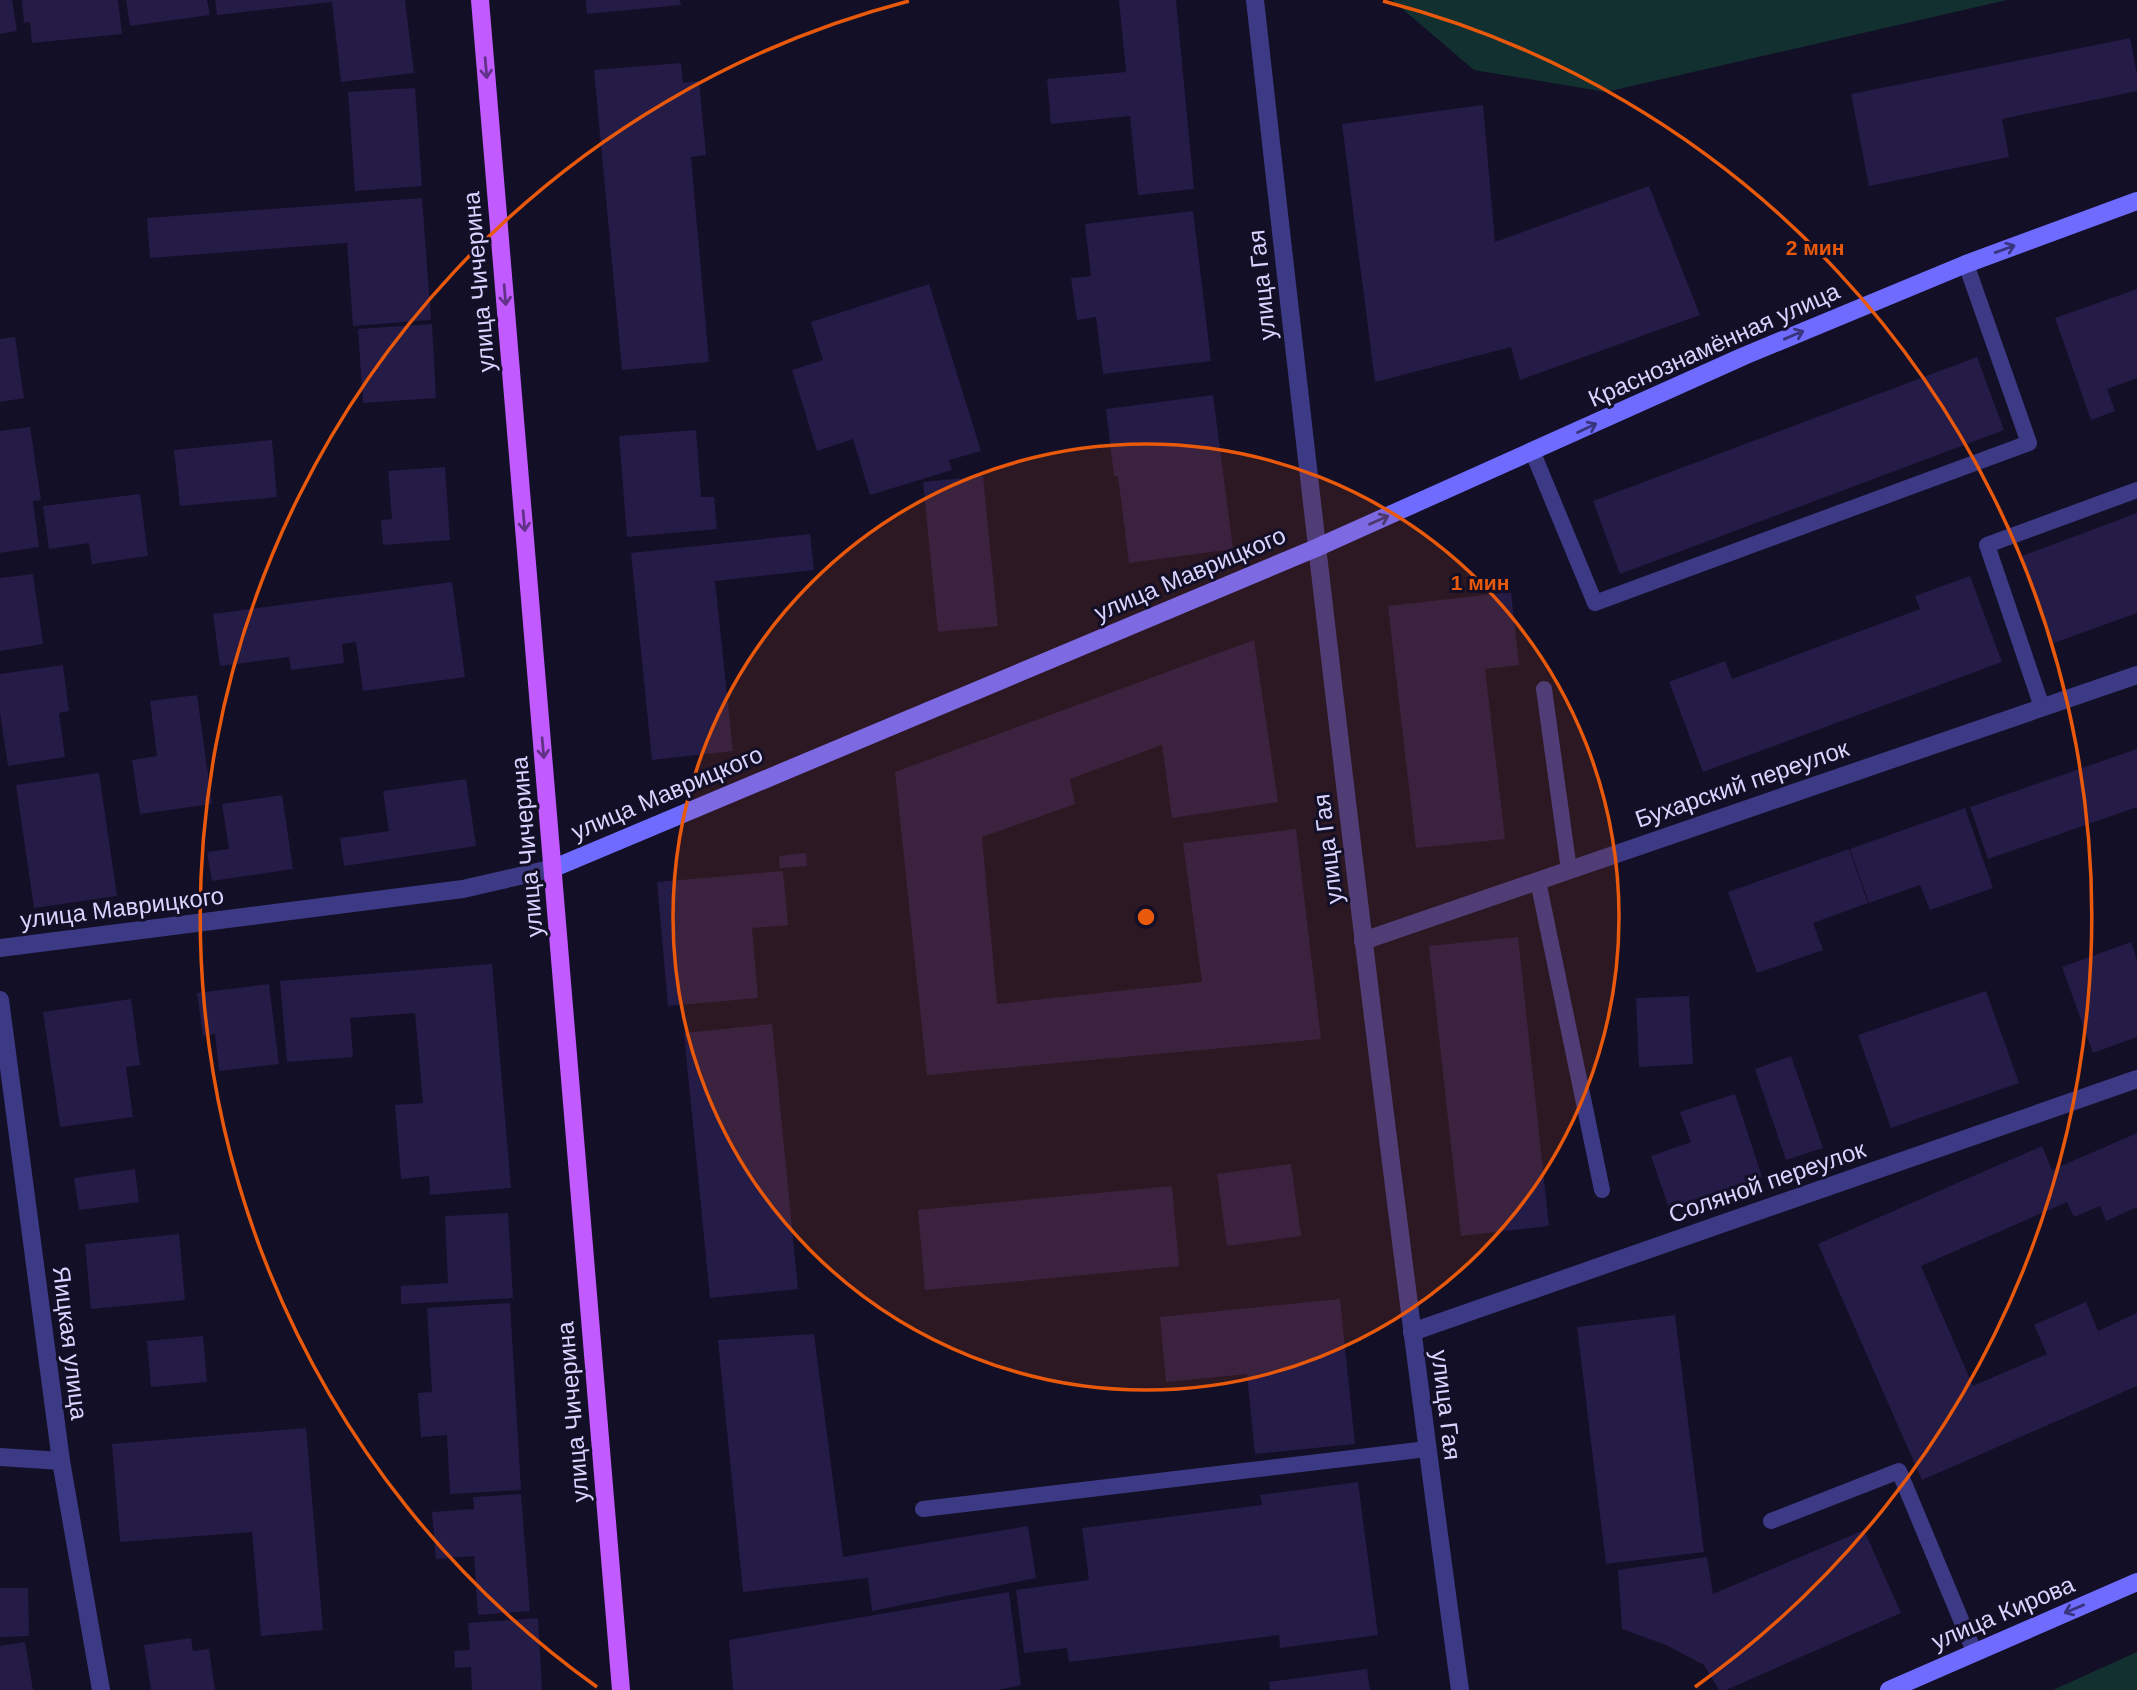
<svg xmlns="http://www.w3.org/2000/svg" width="2137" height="1690" font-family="Arial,sans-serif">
<rect width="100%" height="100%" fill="#130f26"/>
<g fill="#12302f">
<path d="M1392,0H2007L1606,92L1474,70Z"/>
<path d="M2137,1652V1690H2053Z"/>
</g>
<g fill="#241b47">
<path d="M0,0H12L17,31L0,34Z"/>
<path d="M22,0H118L122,34L32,43L30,22L24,23Z"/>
<path d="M126,0H207L210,15L130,26Z"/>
<path d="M215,0H405L414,73L341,82L332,2L217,15Z"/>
<path d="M586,0H680L681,5L587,14Z"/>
<path d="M1119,0H1176L1194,189L1138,195L1130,116L1051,124L1047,79L1126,72Z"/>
<path d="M2130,38L2137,74V91L2002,119L2009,157L1869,186L1851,94Z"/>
<path d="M681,63L683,83L699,81L706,155L691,157L709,362L622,370L594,70Z"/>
<path d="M415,88L422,186L355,191L348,92Z"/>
<path d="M1483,105L1495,242L1649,186L1700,315L1520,380L1511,347L1375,382L1342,124Z"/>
<path d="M422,198L431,320L353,326L347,243L150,258L147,218Z"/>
<path d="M1193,211L1211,361L1103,374L1096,317L1077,320L1071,278L1091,276L1085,224Z"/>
<path d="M929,284L981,451L949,460L952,470L870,495L853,439L817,451L792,370L823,360L811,322Z"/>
<path d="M2137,289V378L2107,389L2115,411L2091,420L2055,318Z"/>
<path d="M432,324L436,398L363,403L358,329Z"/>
<path d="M15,337L24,398L0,402V339Z"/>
<path d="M1977,357L2004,430L1620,574L1593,501Z"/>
<path d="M1213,395L1233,549L1129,563L1118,476H1114L1106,409Z"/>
<path d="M30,427L41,500L33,501L39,547L0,553V431Z"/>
<path d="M696,430L701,497H714L717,529L627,537L619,436Z"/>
<path d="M272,440L277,497L180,506L174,450Z"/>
<path d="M445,467L450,540L383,545L381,520L392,519L388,471Z"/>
<path d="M983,476L998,626L938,632L923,482Z"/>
<path d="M140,494L148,556L92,564L89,543L49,549L43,506Z"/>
<path d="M2137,513V613L2054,643L2022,556Z"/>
<path d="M810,534L814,570L715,581L733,751L652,760L631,553Z"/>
<path d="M33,574L43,644L0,651V578Z"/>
<path d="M1970,576L2002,662L1703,772L1669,682L1725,661L1732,679L1920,609L1915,596Z"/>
<path d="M452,582L465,677L363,691L356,642L342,644L344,663L291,670L289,657L220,666L213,614Z"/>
<path d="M1511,592L1519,665L1485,669L1505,839L1416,848L1388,606Z"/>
<path d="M1254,640L1278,802L1172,818L1162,745L1070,779L1075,804L982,837L997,1004L1202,982L1183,843L1296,829L1321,1039L927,1075L895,772Z"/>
<path d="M63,665L69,711L59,713L65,757L8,766L0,713V674Z"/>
<path d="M197,695L212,804L140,814L132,760L157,756L150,701Z"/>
<path d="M2137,749V807L1988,859L1970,807Z"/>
<path d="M99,773L117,896L34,908L16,785Z"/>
<path d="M466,779L476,846L344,866L340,838L389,831L383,791Z"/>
<path d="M282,795L293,869L212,881L207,852L229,849L222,804Z"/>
<path d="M1965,808L1993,888L1930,910L1920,885L1869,903L1850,849Z"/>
<path d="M1849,849L1868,903L1813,923L1823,950L1757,973L1728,892Z"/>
<path d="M806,853L807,866L780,868L779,856Z"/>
<path d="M783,871L788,925L752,928L758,998L668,1006L657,882Z"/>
<path d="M1518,937L1549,1226L1461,1236L1429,946Z"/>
<path d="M2131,942L2137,960V1037L2093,1053L2062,967Z"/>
<path d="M492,964L511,1188L430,1195L429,1176L401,1179L395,1105L423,1103L415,1013L350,1018L353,1057L287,1062L280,981Z"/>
<path d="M269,984L279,1064L219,1071L215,1034L203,1036L197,993Z"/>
<path d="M1986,991L2019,1083L1891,1128L1858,1035Z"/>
<path d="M1689,996L1693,1064L1639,1067L1636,998Z"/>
<path d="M131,999L140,1065L126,1067L133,1117L60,1127L43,1012Z"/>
<path d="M772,1024L798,1289L710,1298L684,1033Z"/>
<path d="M1791,1056L1823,1148L1786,1160L1755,1069Z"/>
<path d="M1735,1094L1762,1177L1669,1208L1651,1156L1691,1142L1680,1112Z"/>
<path d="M2137,1133V1207L2106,1221L2100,1206L2074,1217L2067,1202L1921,1266L1973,1386L2047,1354L2034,1325L2086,1302L2098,1331L2137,1313V1386L1922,1480L1818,1244L2042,1146L2052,1170Z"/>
<path d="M1291,1164L1301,1236L1227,1246L1217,1174Z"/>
<path d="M135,1169L139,1202L79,1210L74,1178Z"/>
<path d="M1172,1186L1179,1266L925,1290L918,1210Z"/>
<path d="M508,1213L513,1298L401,1304V1286L448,1283L445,1216Z"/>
<path d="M179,1234L185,1300L91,1309L85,1244Z"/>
<path d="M1340,1299L1355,1444L1255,1454L1247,1374L1166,1382L1160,1317Z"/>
<path d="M510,1303L521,1490L450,1494L447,1435L421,1437L418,1393L432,1392L427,1308Z"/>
<path d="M1675,1315L1704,1552L1606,1564L1577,1327Z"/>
<path d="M814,1334L843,1557L1028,1526L1036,1578L872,1611L868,1578L743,1592L718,1340Z"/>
<path d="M203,1336L207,1382L151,1387L147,1341Z"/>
<path d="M306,1428L323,1630L261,1636L252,1532L120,1542L112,1444Z"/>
<path d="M1358,1482L1378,1635L1280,1648L1279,1635L1069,1662L1067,1648L1024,1653L1016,1590L1089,1580L1082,1528L1262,1505L1260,1495Z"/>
<path d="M521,1494L530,1611L478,1615L474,1556L436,1559L432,1512L474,1509L473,1497Z"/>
<path d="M1864,1530L1901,1613L1726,1690H1719L1704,1665L1666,1645L1622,1629L1618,1570L1707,1557L1713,1594Z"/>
<path d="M0,1588H28L29,1636L0,1637Z"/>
<path d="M1009,1592L1021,1685L997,1690H733L729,1640Z"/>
<path d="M538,1618L542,1690H472L471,1667L455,1668L454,1651L470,1650L468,1623Z"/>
<path d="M191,1638L193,1651L209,1649L215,1690H151L144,1645Z"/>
<path d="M25,1642L33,1690H0V1646Z"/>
<path d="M1367,1669L1370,1690H1270L1269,1682Z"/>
</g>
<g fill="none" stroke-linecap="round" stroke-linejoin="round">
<g stroke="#3d3a85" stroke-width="16">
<path d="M1533,453L1595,603L2029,443L1966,264"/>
<path d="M1544,689L1569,870"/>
<path d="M2042,707L1987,545L2137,490"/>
<path d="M1538,881L1602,1190"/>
<path d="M923,1509L1427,1449"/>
<path d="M1771,1521L1899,1471L1974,1651"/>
</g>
<g stroke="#3d3a85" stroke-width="18">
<path d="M1363,941L2137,675"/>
<path d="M0,948L463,889L554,868"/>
<path d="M0,1000L61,1461L101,1690"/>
<path d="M1412,1332L2137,1079"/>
<path d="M0,1457L61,1461"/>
</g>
<path stroke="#3d3a85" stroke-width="18" d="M1255,0C1318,564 1383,1128 1460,1690"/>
<g stroke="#6f6bff" stroke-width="18">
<path d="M554,868L1316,548L1744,356L1966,264L2137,201"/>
<path d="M1889,1690L2137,1582"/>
</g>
<path stroke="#c25bff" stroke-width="18" d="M480,0L621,1690"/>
</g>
<defs><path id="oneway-shaft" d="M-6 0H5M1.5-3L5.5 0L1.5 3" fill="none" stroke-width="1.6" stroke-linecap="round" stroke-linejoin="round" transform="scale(1.75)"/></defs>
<g stroke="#623188">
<use href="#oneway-shaft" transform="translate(486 68) rotate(85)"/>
<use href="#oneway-shaft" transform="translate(505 295) rotate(85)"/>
<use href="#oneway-shaft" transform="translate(524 521) rotate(85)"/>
<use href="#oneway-shaft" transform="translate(543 748) rotate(85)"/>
</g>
<g stroke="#38347d">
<use href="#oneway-shaft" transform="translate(2005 249) rotate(-20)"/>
<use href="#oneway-shaft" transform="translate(1794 335) rotate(-23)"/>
<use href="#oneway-shaft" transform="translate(1587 428) rotate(-25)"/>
<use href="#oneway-shaft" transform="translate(1379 520) rotate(-24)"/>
<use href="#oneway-shaft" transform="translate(2074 1609) rotate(157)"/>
</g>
<circle cx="1146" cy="917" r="473" fill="#e8590c" fill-opacity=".12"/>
<g fill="none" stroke="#e8590c" stroke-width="3.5">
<circle cx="1146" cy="917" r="473"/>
<path d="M597 1687A946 946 0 0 1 909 1M1383 1A946 946 0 0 1 1695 1687"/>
</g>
<g text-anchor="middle" stroke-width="6" stroke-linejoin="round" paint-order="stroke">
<g font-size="24" fill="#d9d4ff" stroke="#130f26">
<text transform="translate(479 282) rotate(-95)" y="8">улица Чичерина</text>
<text transform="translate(1262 285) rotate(-96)" y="8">улица Гая</text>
<text transform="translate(1714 345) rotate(-24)" y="8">Краснознамённая улица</text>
<text transform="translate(1190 574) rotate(-23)" y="8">улица Маврицкого</text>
<text transform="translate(1742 784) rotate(-19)" y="8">Бухарский переулок</text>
<text transform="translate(667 793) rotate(-23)" y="8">улица Маврицкого</text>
<text transform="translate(527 847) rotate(-95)" y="8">улица Чичерина</text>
<text transform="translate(1328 849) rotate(-97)" y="8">улица Гая</text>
<text transform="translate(122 908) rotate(-7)" y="8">улица Маврицкого</text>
<text transform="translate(1767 1182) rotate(-19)" y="8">Соляной переулок</text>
<text transform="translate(70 1343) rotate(83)" y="8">Яицкая улица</text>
<text transform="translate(1446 1405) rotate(83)" y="8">улица Гая</text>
<text transform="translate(573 1412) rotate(-95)" y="8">улица Чичерина</text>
<text transform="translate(2003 1613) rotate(-23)" y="8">улица Кирова</text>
</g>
</g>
<circle cx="1146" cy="917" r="10" fill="#e8590c" stroke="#130f26" stroke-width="3.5"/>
<g font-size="21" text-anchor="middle" font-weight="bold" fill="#e8590c" stroke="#130f26" stroke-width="6" stroke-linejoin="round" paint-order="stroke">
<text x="1815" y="255">2 мин</text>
<text x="1480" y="590">1 мин</text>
</g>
</svg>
